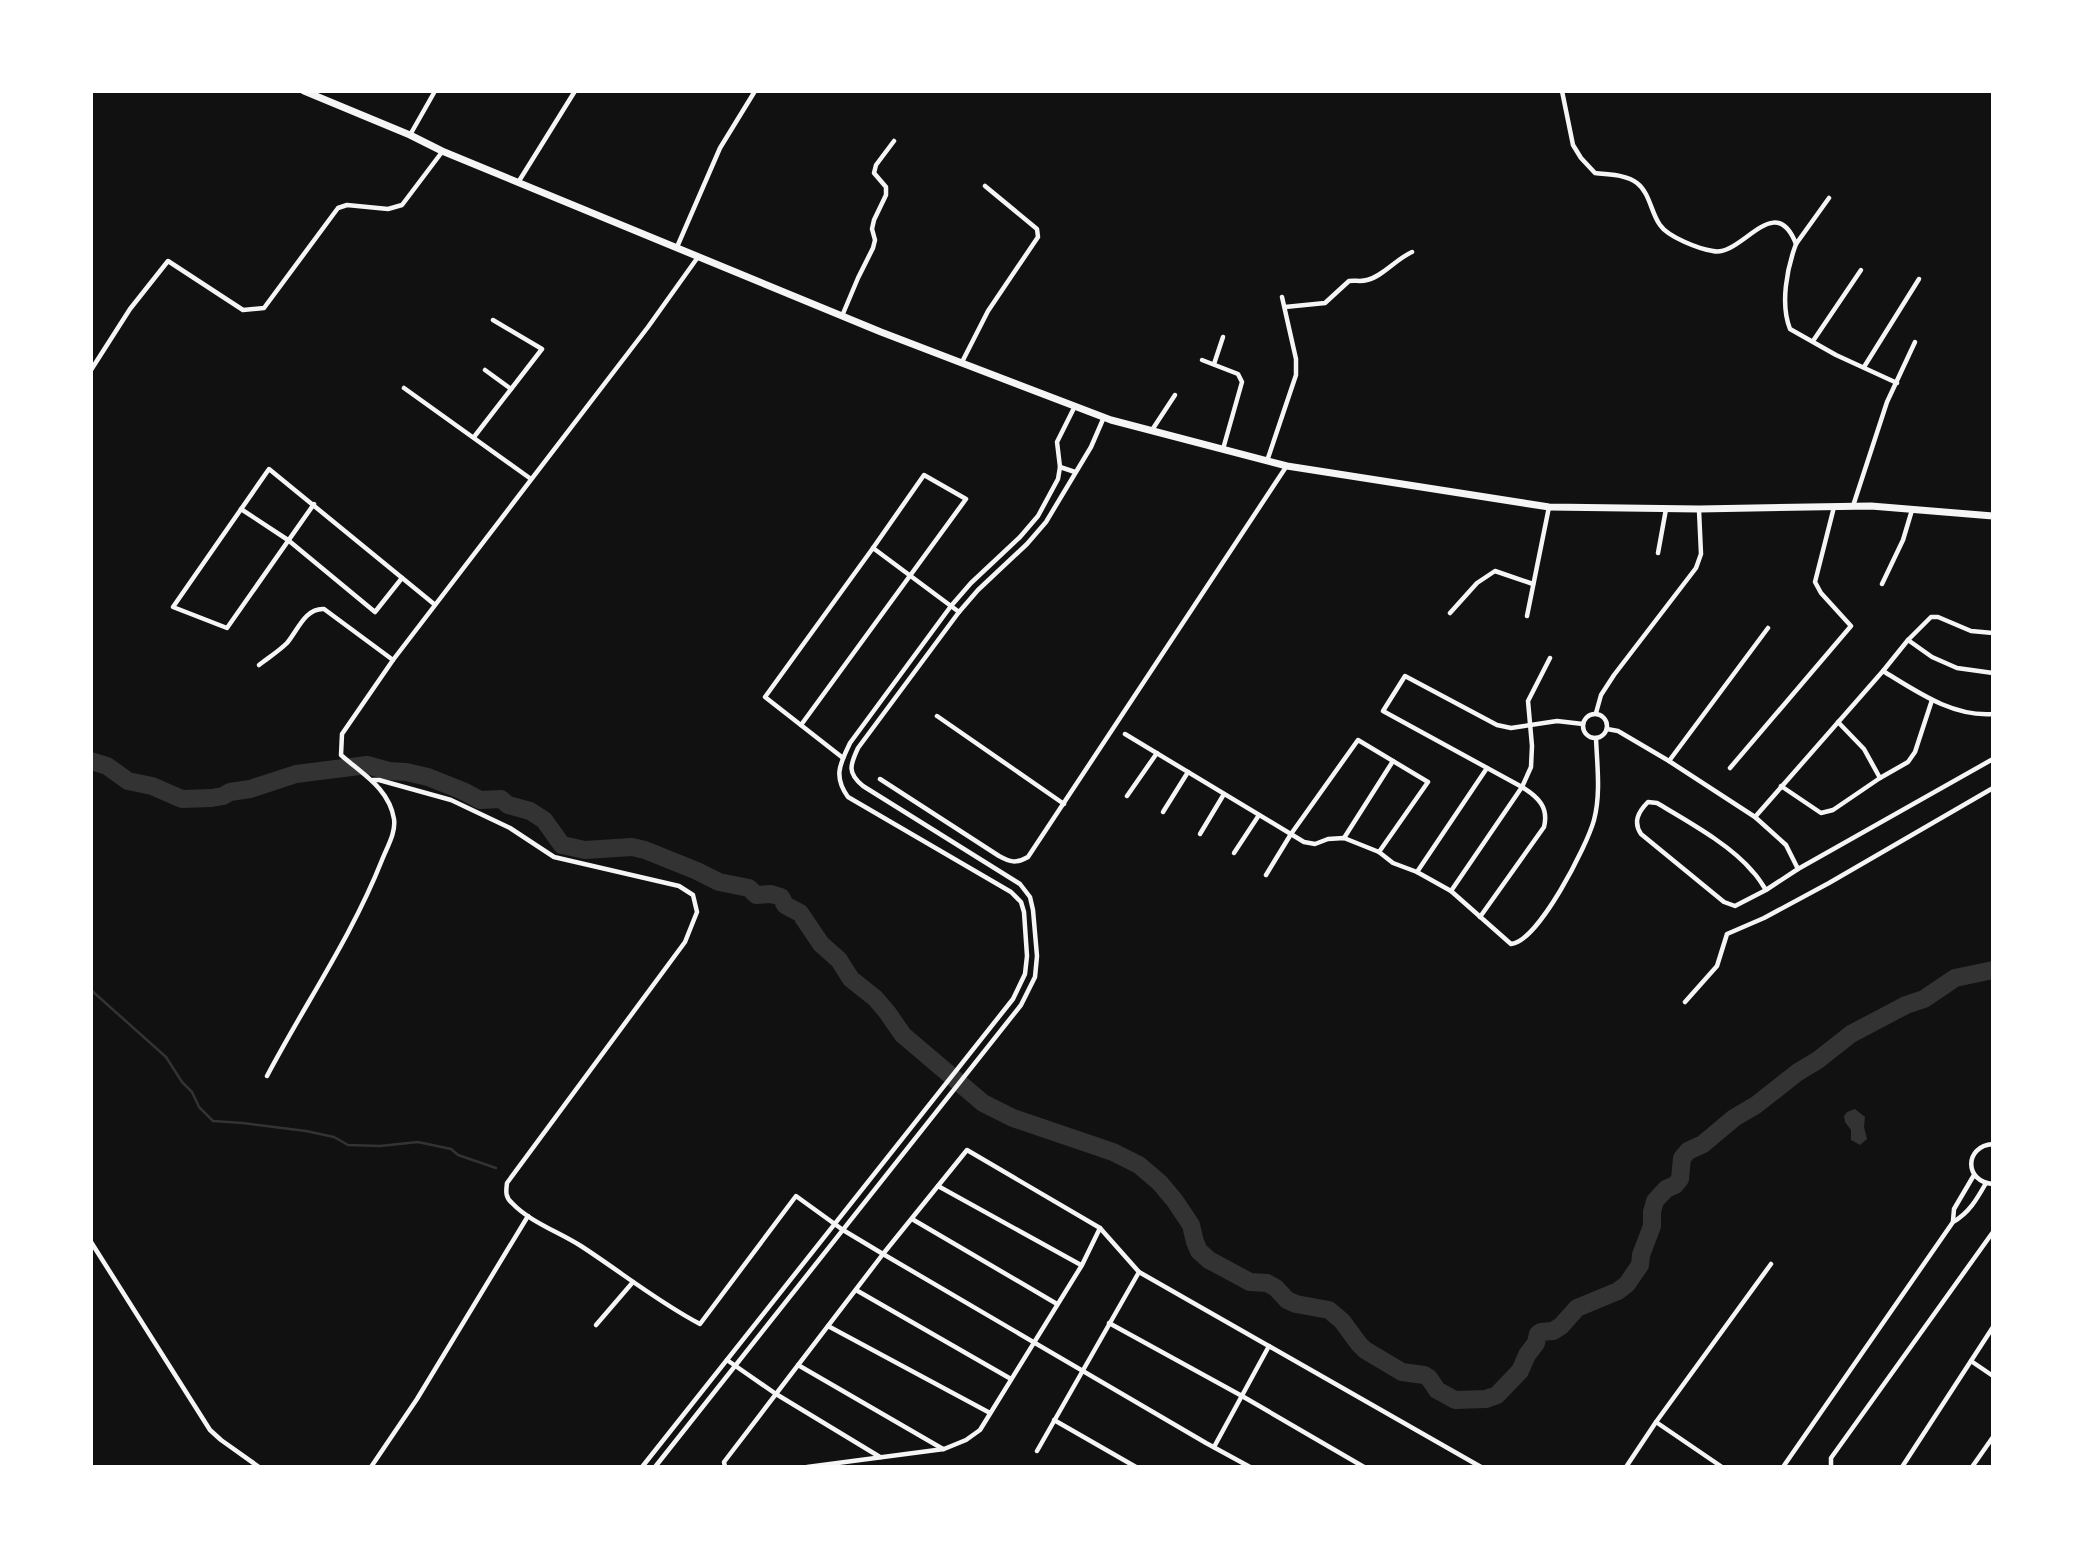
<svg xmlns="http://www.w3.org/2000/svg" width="2084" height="1558" font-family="'DejaVu Sans',sans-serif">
<rect width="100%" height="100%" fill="#111"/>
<path fill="#333" d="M1855,1109L1865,1117L1864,1127L1867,1139L1860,1145L1851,1140V1130L1845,1122L1844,1116L1847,1112Z"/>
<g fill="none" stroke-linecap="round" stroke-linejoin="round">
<g stroke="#333" stroke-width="2.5">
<path d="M91,990L166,1057L182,1082L192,1092L199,1107L213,1121L243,1123L306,1131L334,1137L348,1145L380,1146L418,1142L451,1149L458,1155L496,1168"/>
<path d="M980,1467H994"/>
</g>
<path stroke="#333" stroke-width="18" d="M91,761L107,766L128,781L152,786L182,799L212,798L223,796L230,792L250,789L296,774L367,765L389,771L406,772L428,777L463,791L480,800L501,799L508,805L530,811L544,820L562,845L585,850L632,847L645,850L697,871L719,882L749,888L756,895L771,894L781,897L785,905L800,913L821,944L839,960L851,979L875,998L887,1012L903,1035L983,1103L1013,1118L1113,1152L1139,1165L1160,1183L1175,1201L1191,1225L1195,1242L1199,1251L1209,1260L1250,1282L1267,1283L1276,1288L1287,1300L1296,1304L1329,1310L1342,1321L1359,1344L1365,1350L1402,1372L1424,1375L1429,1378L1437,1390L1455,1400L1486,1399L1497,1395L1520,1371L1527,1355L1536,1343L1538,1334L1541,1332L1553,1331L1561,1326L1577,1308L1618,1291L1627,1284L1640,1265L1641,1255L1652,1226V1212L1655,1201L1666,1189L1675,1185L1680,1179L1682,1158L1688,1151L1703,1144L1734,1118L1756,1105L1798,1072L1818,1060L1851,1034L1906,1005L1924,999L1955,978L1993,970"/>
<g stroke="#f5f5f5" stroke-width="4.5">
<path d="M1562,91L1573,145L1581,158L1595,173C1608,175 1625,174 1637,183C1650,193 1651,213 1660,225C1668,237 1699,249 1713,251C1741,258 1775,189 1796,244L1829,198"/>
<path d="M410,135L435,91"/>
<path d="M519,181L575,91"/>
<path d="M1796,244C1787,268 1780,304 1790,329L1836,355L1897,383"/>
<path d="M677,247L720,148L755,91"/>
<path d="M1285,307L1325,303L1349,281C1355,280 1361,282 1367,280C1382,277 1396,259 1412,252"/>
<path d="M842,316L858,278L873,248L875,240L872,229L874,220L886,195V187L874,173L876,165L894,141"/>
<path d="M1813,341L1861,270"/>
<path d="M1202,360L1238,374L1242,382L1223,449"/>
<path d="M962,362L988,311L1038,237L1037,229L985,186"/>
<path d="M1214,364L1223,337"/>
<path d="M1864,367L1919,279"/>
<path d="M91,370L130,309L168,261L243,310L264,308L338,208L347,205L388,209L402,205L442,152"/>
<path d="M485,370L511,389"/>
<path d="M404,388L531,479"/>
<path d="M1152,430L1175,395"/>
<path d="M474,437L542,349L493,320"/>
<path d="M1267,461L1296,375V359L1282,297"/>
<path d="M1060,467L1075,472"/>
<path d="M314,504L227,628L173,607L269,469L434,604"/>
<path d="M1853,506L1887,402L1915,342"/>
<path d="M241,509L288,540L375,612L402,578"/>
<path d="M1658,553L1666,509"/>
<path d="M1882,584L1903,540L1912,510"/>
<path d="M1450,613L1477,583L1495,571L1533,584"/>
<path d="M1527,616L1549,507"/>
<path d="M1908,640L1932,657L1957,668L1993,673"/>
<path d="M259,665C268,658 279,651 287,643C298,630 305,608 324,609L393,660"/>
<path d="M1883,671C1916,691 1952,717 1993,714"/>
<path d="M1596,713L1601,695L1614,675L1696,568L1701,554L1699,510"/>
<circle cx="1595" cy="726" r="12"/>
<path d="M937,716L1064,804"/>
<path d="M1838,722L1864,749L1880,778"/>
<path d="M801,725L966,499L924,475L873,548"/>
<path d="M1607,729L1618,731L1669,761L1755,817L1786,845L1798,869"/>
<path d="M1125,734L1304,842L1315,844L1328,839L1344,838L1379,852L1393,863L1417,872L1451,891L1511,944C1538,942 1587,846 1594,820C1601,794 1597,764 1596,738"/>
<path d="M843,758L765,697L873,548L959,612"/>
<path d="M1669,761L1768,628"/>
<path d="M1730,768L1851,626L1821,593L1815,582L1834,507"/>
<path d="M880,779L999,856C1010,862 1016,864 1028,857L1286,467"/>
<path d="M373,780H379L451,800L510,828L554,857L679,886L693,895L697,912L685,942L507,1183C506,1191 505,1197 512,1203C530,1222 559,1232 581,1246C621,1272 658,1302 700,1324L796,1196L843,1230L883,1254L1206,1443L1250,1467"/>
<path d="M1781,786L1821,813L1833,810L1880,778L1908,762L1915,752L1932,700"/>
<path d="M1127,796L1157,753"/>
<path d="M1163,812L1188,772"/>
<path d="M1755,817L1883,671L1908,640L1931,617H1938L1971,631L1993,633"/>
<path d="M1200,834L1224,794"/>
<path d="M1344,838L1393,761"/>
<path d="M1234,853L1259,815"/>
<path d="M1417,872L1487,768"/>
<path d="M1266,875L1291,834L1358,740L1428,782L1379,852"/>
<path d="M1766,890C1762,884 1758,877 1753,872C1731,845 1687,821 1657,803L1648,802C1638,812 1633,822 1641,834L1724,902L1735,906L1766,890L1798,869L1993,759"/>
<path d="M1451,891L1522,787L1531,767L1532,746L1528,701L1550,658"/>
<path d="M1480,917L1544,827C1549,807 1538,797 1522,787L1383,711L1405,676L1497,725L1511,728L1557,721L1583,724"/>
<path d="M1685,1002L1717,966L1727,934L1764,918L1829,883L1993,788"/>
<path d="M267,1076C305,1004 352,936 382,860C387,847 396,833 394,819C389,788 362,774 341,755L342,734L393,660L648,327L698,257"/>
<path d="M1993,1144C1964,1146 1964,1182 1993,1184"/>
<path d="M938,1186L1081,1265"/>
<path d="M912,1219L1057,1304"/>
<path d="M1953,1221L1954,1209L1974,1175"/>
<path d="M91,1242L210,1430L221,1440L259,1467"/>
<path d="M856,1290L1011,1379"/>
<path d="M1109,1323L1242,1396L1364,1467"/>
<path d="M596,1325L633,1282"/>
<path d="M828,1326L990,1413"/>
<path d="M727,1360L776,1394L880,1457"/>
<path d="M1971,1361L1993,1376"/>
<path d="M798,1365L943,1449"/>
<path d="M1054,1420L1136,1467"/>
<path d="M1656,1422L1722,1467"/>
<path d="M1214,1447L1269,1346"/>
<path d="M1037,1451L1139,1272"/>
<path d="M371,1467L417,1399L528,1216"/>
<path d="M642,1467L1013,999L1025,974L1027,956L1024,912L1021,902L1011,892L848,797C833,776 840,764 850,743L951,606L971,583L1020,537L1038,516L1058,479L1060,467L1057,442L1075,406"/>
<path d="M655,1467L1021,1005L1035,977L1037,956L1033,910L1030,897L1020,884L863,786C847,773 850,765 858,748L959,612L978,590L1027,544L1046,522L1091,447L1104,417"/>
<path d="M725,1467L724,1462L883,1254L967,1150L1100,1228L1139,1272L1481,1467"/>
<path d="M807,1467L944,1449L966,1440L980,1430L1082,1265L1100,1228"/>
<path d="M1626,1467L1656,1422L1771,1264"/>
<path d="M1783,1467L1953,1222C1969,1213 1977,1199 1986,1183"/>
<path d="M1831,1467V1458L1993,1232"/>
<path d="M1902,1467L1993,1327"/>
<path d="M1972,1467L1993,1437"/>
</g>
<path stroke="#f5f5f5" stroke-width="7" d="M304,91L410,135L442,151L881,332L1111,420L1287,466L1549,507L1699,509L1871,506L1993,516"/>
</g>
<rect width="2084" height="1558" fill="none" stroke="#ffffff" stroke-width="186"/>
</svg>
